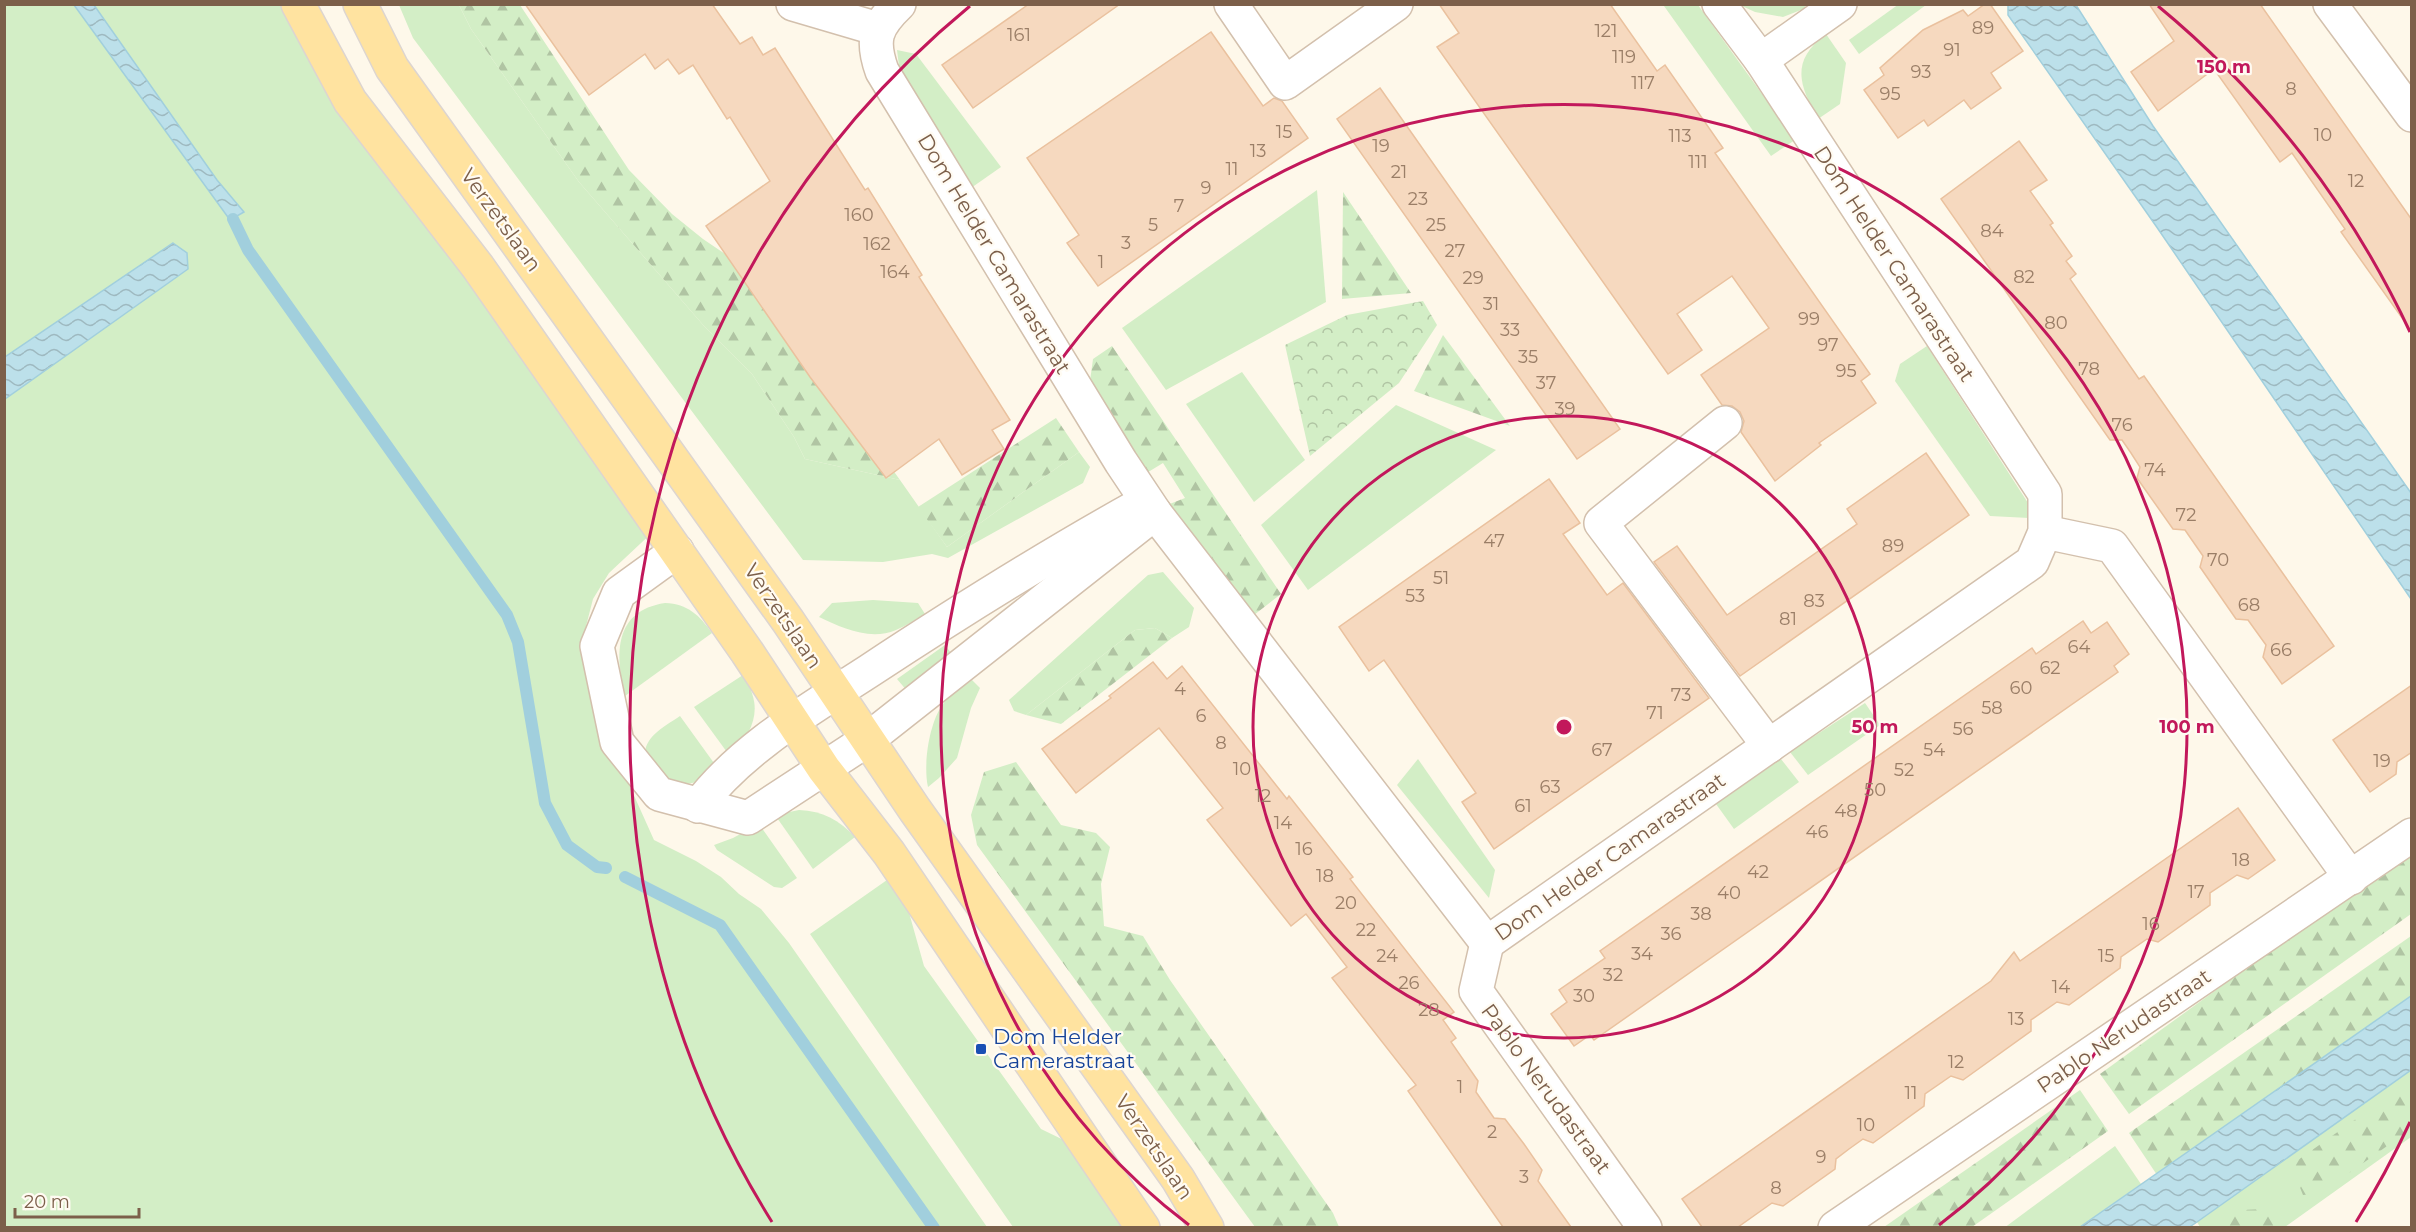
<svg xmlns="http://www.w3.org/2000/svg" width="2416" height="1232" font-family="Montserrat,sans-serif">
<defs>
<pattern id="forest-firs" width="22" height="20" patternUnits="userSpaceOnUse" patternTransform="scale(1.5)"><rect width="22" height="20" fill="#d3eec6"/><path d="M5 1l3.5 6h-7zM16 11l3.5 6h-7z" fill="#b0c4a3"/></pattern>
<pattern id="park-crowns" width="20" height="18" patternUnits="userSpaceOnUse" patternTransform="scale(1.5)"><rect width="20" height="18" fill="#d3eec6"/><path d="M2 6a3 3 0 1 1 6 0M12 15a3 3 0 1 1 6 0" fill="none" stroke="#b0c4a3"/></pattern>
<pattern id="water-waves" width="16" height="10" patternUnits="userSpaceOnUse" patternTransform="scale(1.5)"><rect width="16" height="10" fill="#bce0ea"/><path d="M0 5q4-4 8 0t8 0" fill="none" stroke="#9eb9c0"/></pattern>
</defs>
<rect width="100%" height="100%" fill="#fef8ea"/>
<g fill="#d3eec6">
<path d="M1666,4L1698,5L1795,140L1771,156L1664,6Z"/>
<path d="M1899,4L1926,5L1859,54L1849,40Z"/>
<path d="M5,5H74L230,220L244,212L217,180L94,5H296L656,529L609,573L593,599L584,634L610,742L654,840L696,861L721,877L739,894L761,909L789,943L987,1227H5V399L188,269L5,357Z"/>
<path d="M399,5H459L471,29L579,182L704,326L752,374L794,437L805,459L900,480L947,547L1079,452L1090,467L1083,483L948,558L932,554L883,562L803,560L413,38Z"/>
<path d="M1740,5H1804L1806,8L1783,17L1755,12Z"/>
<path d="M1826,34L1846,63L1840,104L1818,119C1799,85 1790,61 1826,34Z"/>
<path d="M897,50L916,54L1001,167L971,188L900,74Z"/>
<path d="M1317,190L1326,302L1166,390L1122,328Z"/>
<path d="M1927,346L2028,503L2029,518L1990,516L1895,381L1900,364Z"/>
<path d="M1242,372L1305,460L1254,502L1186,404Z"/>
<path d="M1396,405L1496,450L1308,590L1261,525Z"/>
<path d="M1163,572L1194,608L1189,627L1172,638L1155,628L1135,630L1026,715L1014,711L1009,700L1148,575Z"/>
<path d="M873,600L918,603L925,614C916,619 906,626 896,630C870,641 842,628 819,617L832,603Z"/>
<path d="M665,603C688,604 699,615 712,633L625,696C615,655 613,611 665,603Z"/>
<path d="M945,645L954,657L908,692L897,679Z"/>
<path d="M743,675C765,710 753,728 732,759L694,707Z"/>
<path d="M972,680L980,688L971,708L957,758L939,778L928,787C923,765 929,723 943,704C949,695 963,687 972,680Z"/>
<path d="M1865,703L1880,725L1808,775L1790,752Z"/>
<path d="M680,716L719,770C704,781 684,790 666,779C658,774 651,761 645,753C646,735 667,725 680,716Z"/>
<path d="M1418,759L1495,870L1489,898L1397,785Z"/>
<path d="M1781,759L1799,782L1734,829L1716,804Z"/>
<path d="M799,810C823,811 839,820 855,837L813,869L775,815Z"/>
<path d="M759,824L797,878L782,888L774,887L717,850L714,845L733,838Z"/>
<path d="M887,880L908,909L924,966L1041,1129L1076,1146L1138,1227H1013L810,934Z"/>
<path d="M2411,1070V1137L2285,1227H2200L2197,1222Z"/>
<path d="M2115,1146L2141,1184L2080,1227L2004,1228Z"/>
</g>
<g fill="url(#forest-firs)">
<path d="M459,5H520L629,170L672,214L703,239L734,260L847,406L900,480L805,459L794,437L752,374L704,326L579,182L471,29Z"/>
<path d="M1343,192L1411,293L1342,299Z"/>
<path d="M1443,335L1510,426L1414,391Z"/>
<path d="M1112,346L1281,594L1254,615L1167,505L1185,498L1163,463L1145,474L1090,381L1093,359Z"/>
<path d="M1056,418L1079,452L947,547L918,507Z"/>
<path d="M1155,628L1172,638L1061,724L1026,715L1135,630Z"/>
<path d="M1016,762L1061,825L1096,833L1110,847L1101,884L1104,926L1143,936L1170,980L1333,1213L1339,1227H1255L977,845L971,815L984,772Z"/>
<path d="M2411,849V914L2129,1114L2100,1074Z"/>
<path d="M2411,936V996L2157,1175L2129,1133Z"/>
<path d="M2411,1080V1129L2321,1193L2303,1195L2291,1165Z"/>
<path d="M2080,1090L2108,1131L1972,1227H1884Z"/>
<path d="M2265,1209L2279,1224L2274,1227H2218L2214,1220L2241,1210Z"/>
</g>
<path fill="url(#park-crowns)" d="M1423,301L1437,325L1399,383L1310,456L1285,345L1347,315Z"/>
<g fill="url(#water-waves)" stroke="#a1cfdd" stroke-width="1.5">
<path d="M74,5H94L217,180L244,212L230,220Z"/>
<path d="M2008,5H2076L2153,126L2411,493V599L2156,226L2008,15Z"/>
<path d="M173,243L187,253L188,269L5,399V357Z"/>
<path d="M2411,996V1070L2197,1222L2188,1228L2080,1227Z"/>
</g>
<g fill="none" stroke-linecap="round" stroke-linejoin="round">
<g stroke="#a1cfdd" stroke-width="12">
<path d="M233,219L248,250L507,615L518,642L545,803L567,845L597,867L606,868"/>
<path d="M625,877L720,925L934,1228"/>
</g>
</g>
<g fill="#f6d9bf" stroke="#eac19e" stroke-width="1.5">
<path d="M525,4H712L740,44L752,37L763,55L775,48L865,190L868,188L922,275L919,277L1010,420L992,430L1004,449L962,475L939,439L886,478L810,377L706,226L770,181L730,117L727,119L693,65L679,74L668,59L655,69L645,54L589,95Z"/>
<path d="M1029,4H1120L973,108L942,65Z"/>
<path d="M1439,4H1610L1657,71L1665,65L1723,148L1715,153L1870,374L1861,381L1876,403L1819,443L1821,445L1775,481L1741,432L1744,421L1740,412L1732,406L1722,405L1701,375L1769,328L1732,276L1677,314L1702,350L1668,374L1437,47L1459,33Z"/>
<path d="M1985,4H1990L2023,51L1991,73L2001,88L1971,109L1964,100L1928,126L1924,120L1898,138L1864,90L1884,75L1880,68L1923,30L1963,10L1968,16Z"/>
<path d="M2149,4H2260L2412,220V332L2341,232L2345,229L2292,153L2280,162L2214,69L2158,111L2131,72L2174,41Z"/>
<path d="M1211,32L1263,106L1274,98L1282,101L1308,138L1098,286L1067,243L1079,235L1027,158Z"/>
<path d="M1380,88L1620,429L1577,459L1337,119Z"/>
<path d="M2019,141L2047,180L2030,191L2053,223L2050,225L2072,256L2066,261L2076,274L2070,279L2139,379L2144,376L2334,646L2282,684L2263,657L2266,645L2248,620L2236,619L2200,567L2203,556L2185,530L2173,529L2137,478L2140,467L2131,453L2122,440H2110L1941,199Z"/>
<path d="M1926,453L1969,515L1740,676L1654,562L1677,546L1727,615L1857,524L1847,509Z"/>
<path d="M1549,479L1580,523L1563,534L1607,595L1623,583L1709,698L1494,849L1462,802L1476,793L1384,660L1369,671L1339,627Z"/>
<path d="M2083,621L2091,633L2107,622L2129,654L2114,666L2118,672L1594,1040L1590,1035L1574,1046L1551,1014L1567,1002L1559,990L1605,958L1600,951L2032,648L2036,654Z"/>
<path d="M1153,662L1167,679L1182,666L1287,799L1289,796L1353,877L1350,879L1454,1012L1443,1020L1456,1038L1451,1042L1478,1081L1476,1092L1494,1118L1505,1119L1524,1144L1542,1170L1538,1181L1571,1227H1503L1408,1091L1416,1085L1332,978L1347,967L1306,914L1291,926L1207,820L1223,808L1159,728L1076,793L1042,749L1111,698L1109,696Z"/>
<path d="M2412,685V752L2397,762L2396,774L2370,792L2333,740Z"/>
<path d="M2238,808L2275,860L2248,879L2237,875L2210,893V905L2158,942L2147,939L2121,957L2120,968L2069,1005L2057,1002L2031,1020V1031L1963,1080L1951,1076L1925,1094L1924,1106L1873,1143L1863,1139L1849,1149L1836,1159L1835,1169L1783,1206L1772,1203L1738,1227H1702L1682,1199L1991,981L2014,952L2020,961Z"/>
</g>
<g fill="none" stroke-linecap="round" stroke-linejoin="round">
<defs>
<g id="minor">
<path d="M793,4L878,29"/>
<path d="M899,4C875,27 871,40 882,71L1121,462L1155,513L1487,943L2032,562L2045,532V494L1761,60L1719,4"/>
<path d="M1231,4L1285,83L1396,4"/>
<path d="M2330,4L2412,115"/>
<path d="M1761,60L1840,4"/>
<path d="M1725,423L1601,523L1769,746"/>
<path d="M2045,532L2112,546L2351,878"/>
<path d="M677,551L619,593L597,646L617,742L659,794L748,818L867,740L1155,513"/>
<path d="M698,806C742,748 809,710 869,671C957,613 1046,557 1138,506"/>
<path d="M1487,943L1476,991L1645,1228"/>
<path d="M1835,1228L2412,835"/>
</g>
<g id="major">
<path d="M298,4L350,101L478,267L747,652L824,769L889,853L1143,1228"/>
<path d="M360,4L392,68L788,621L915,810L1178,1179L1207,1228"/>
</g>
</defs>
<use href="#minor" stroke="#d3c0ad" stroke-width="36"/>
<use href="#major" stroke="#ddd5d0" stroke-width="36"/>
<use href="#minor" stroke="#fff" stroke-width="33"/>
<use href="#major" stroke="#ffe3a0" stroke-width="33"/>
</g>
<g fill="none" stroke="#c2185b" stroke-width="3">
<circle cx="1564" cy="727" r="311"/>
<path d="M1189 1225A623 623 0 1 1 1939 1225"/>
<path d="M2410 1122A934 934 0 0 1 2356 1222M772 1222A934 934 0 0 1 970 6M2158 6A934 934 0 0 1 2410 332"/>
</g>
<rect fill="#1a4fb4" stroke="#fffbf2" stroke-width="2" x="975" y="1043" width="12" height="12" rx="3"/>
<g text-anchor="middle" stroke-width="4.5" stroke-linejoin="round" paint-order="stroke">
<g font-size="18" fill="#9a7e67">
<text x="1983" y="34">89</text>
<text x="1606" y="37">121</text>
<text x="1019" y="41">161</text>
<text x="1952" y="56">91</text>
<text x="1624" y="63">119</text>
<text x="1921" y="78">93</text>
<text x="1643" y="89">117</text>
<text x="2291" y="95">8</text>
<text x="1890" y="100">95</text>
<text x="1284" y="138">15</text>
<text x="2323" y="141">10</text>
<text x="1680" y="142">113</text>
<text x="1381" y="152">19</text>
<text x="1258" y="157">13</text>
<text x="1698" y="168">111</text>
<text x="1232" y="175">11</text>
<text x="1399" y="178">21</text>
<text x="2356" y="187">12</text>
<text x="1206" y="194">9</text>
<text x="1418" y="205">23</text>
<text x="1179" y="212">7</text>
<text x="859" y="221">160</text>
<text x="1153" y="231">5</text>
<text x="1436" y="231">25</text>
<text x="1992" y="237">84</text>
<text x="1126" y="249">3</text>
<text x="877" y="250">162</text>
<text x="1455" y="257">27</text>
<text x="1101" y="268">1</text>
<text x="895" y="278">164</text>
<text x="2024" y="283">82</text>
<text x="1473" y="284">29</text>
<text x="1491" y="310">31</text>
<text x="1809" y="325">99</text>
<text x="2056" y="329">80</text>
<text x="1510" y="336">33</text>
<text x="1828" y="351">97</text>
<text x="1528" y="363">35</text>
<text x="2089" y="375">78</text>
<text x="1846" y="377">95</text>
<text x="1546" y="389">37</text>
<text x="1565" y="415">39</text>
<text x="2122" y="431">76</text>
<text x="2155" y="476">74</text>
<text x="2186" y="521">72</text>
<text x="1494" y="547">47</text>
<text x="1893" y="552">89</text>
<text x="2218" y="566">70</text>
<text x="1441" y="584">51</text>
<text x="1415" y="602">53</text>
<text x="1814" y="607">83</text>
<text x="2249" y="611">68</text>
<text x="1788" y="625">81</text>
<text x="2079" y="653">64</text>
<text x="2281" y="656">66</text>
<text x="2050" y="674">62</text>
<text x="2021" y="694">60</text>
<text x="1180" y="695">4</text>
<text x="1681" y="701">73</text>
<text x="1992" y="714">58</text>
<text x="1655" y="719">71</text>
<text x="1201" y="722">6</text>
<text x="1963" y="735">56</text>
<text x="1221" y="749">8</text>
<text x="1602" y="756">67</text>
<text x="1934" y="756">54</text>
<text x="2382" y="767">19</text>
<text x="1242" y="775">10</text>
<text x="1904" y="776">52</text>
<text x="1550" y="793">63</text>
<text x="1875" y="796">50</text>
<text x="1263" y="802">12</text>
<text x="1523" y="812">61</text>
<text x="1846" y="817">48</text>
<text x="1283" y="829">14</text>
<text x="1817" y="838">46</text>
<text x="1304" y="855">16</text>
<text x="2241" y="866">18</text>
<text x="1758" y="878">42</text>
<text x="1325" y="882">18</text>
<text x="2196" y="898">17</text>
<text x="1729" y="899">40</text>
<text x="1346" y="909">20</text>
<text x="1701" y="920">38</text>
<text x="2151" y="930">16</text>
<text x="1366" y="936">22</text>
<text x="1671" y="940">36</text>
<text x="1642" y="960">34</text>
<text x="1387" y="962">24</text>
<text x="2106" y="962">15</text>
<text x="1613" y="981">32</text>
<text x="1409" y="989">26</text>
<text x="2061" y="993">14</text>
<text x="1584" y="1002">30</text>
<text x="1429" y="1016">28</text>
<text x="2016" y="1025">13</text>
<text x="1956" y="1068">12</text>
<text x="1460" y="1093">1</text>
<text x="1911" y="1099">11</text>
<text x="1866" y="1131">10</text>
<text x="1492" y="1138">2</text>
<text x="1821" y="1163">9</text>
<text x="1524" y="1183">3</text>
<text x="1776" y="1194">8</text>
</g>
<g font-size="21" fill="#7c5f4a" stroke="#fffbf2">
<text transform="translate(501 220) rotate(54)" y="7">Verzetslaan</text>
<text transform="translate(994 254) rotate(59)" y="7">Dom Helder Camarastraat</text>
<text transform="translate(1894 264) rotate(57)" y="7">Dom Helder Camarastraat</text>
<text transform="translate(783 616) rotate(56)" y="7">Verzetslaan</text>
<text transform="translate(1610 857) rotate(-35)" y="7">Dom Helder Camarastraat</text>
<text transform="translate(2124 1031) rotate(-34)" y="7">Pablo Nerudastraat</text>
<text transform="translate(1546 1089) rotate(54)" y="7">Pablo Nerudastraat</text>
<text transform="translate(1154 1147) rotate(56)" y="7">Verzetslaan</text>
</g>
<g font-size="21" fill="#164399" stroke="#fffbf2" text-anchor="start">
<text x="993" y="1044">Dom Helder<tspan x="993" dy="24">Camerastraat</tspan></text>
</g>
</g>
<circle cx="1564" cy="727" r="9" fill="#c2185b" stroke="#fffbf2" stroke-width="3"/>
<g font-size="18" text-anchor="middle" font-weight="bold" fill="#c2185b" stroke="#fffbf2" stroke-width="4.5" stroke-linejoin="round" paint-order="stroke">
<text x="2224" y="73">150 m</text>
<text x="1875" y="733">50 m</text>
<text x="2187" y="733">100 m</text>
</g>
<rect width="2416" height="1232" fill="none" stroke="#7c5f4a" stroke-width="12"/>
<path d="M15 1208v9h124v-9" fill="none" stroke="#7c5f4a" stroke-width="3"/>
<text x="24" y="1208" font-size="18" fill="#7c5f4a" stroke="#fffbf2" stroke-width="4.5" paint-order="stroke">20 m</text>
</svg>
